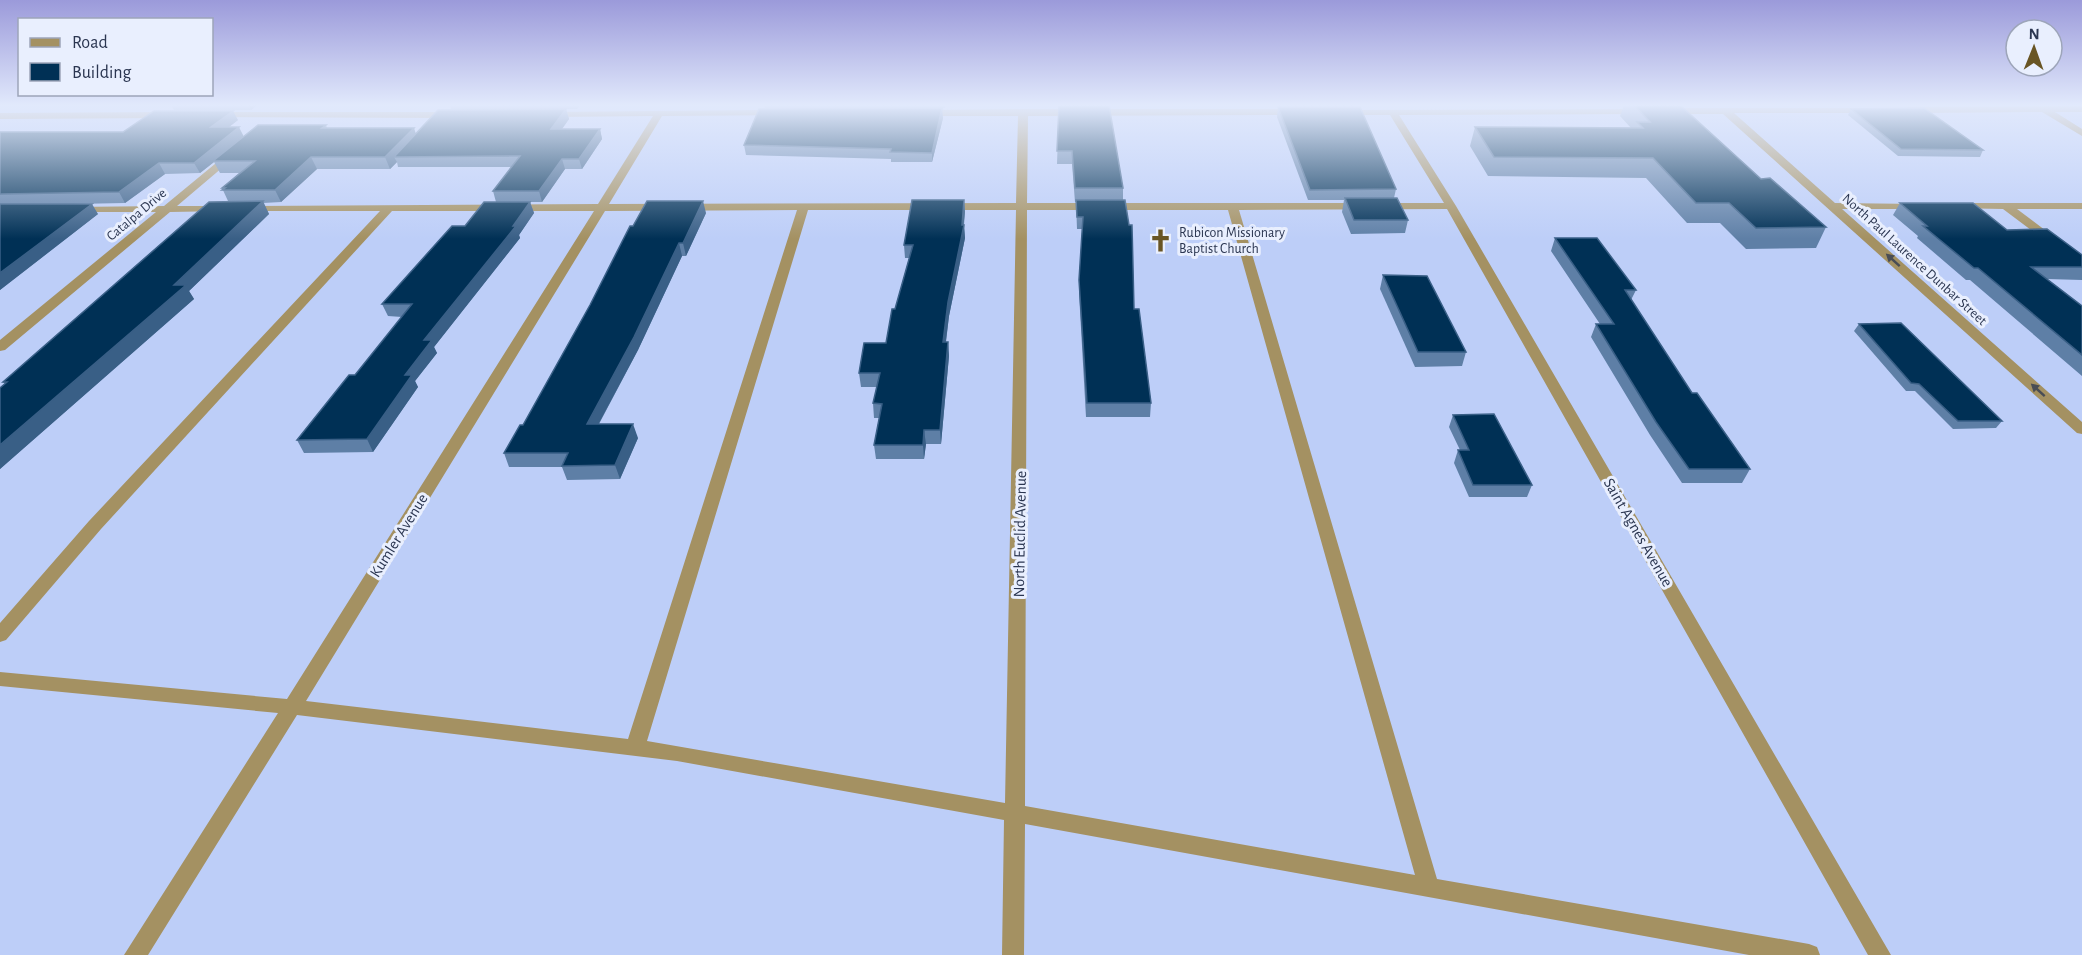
<svg xmlns="http://www.w3.org/2000/svg" width="2082" height="955" font-family="'Alegreya Sans',sans-serif">
<rect width="100%" height="100%" fill="#bdcef8"/>
<g fill="none" stroke-linecap="round" stroke-linejoin="round">
<g fill="#a49162" fill-rule="evenodd">
<path d="M2082,106V112H2055L2082,129V136L2042,112L1908,113L1903,110L1908,107Z"/>
<path d="M1872,108L1874,110L1869,113H1734L1835,203L1921,204L1922,206L1917,209H1842L2082,422V434L2077,433L1723,114H1668L1663,111L1668,108Z"/>
<path d="M1023,109H1296L1301,112L1296,115L1028,116L1027,203H1444L1390,115H1344L1339,112L1341,110L1644,109V113L1641,114L1399,115L1456,206L1891,955H1868L1447,209L1239,210L1437,879L1809,944L1817,947L1820,955H1749L1025,824L1024,955H1002L1004,820L677,761L297,715L148,955H124L278,713L0,686V672L287,699L594,211H392L101,529L6,640L0,642V623L89,521L380,211H246L241,208L242,206L598,204L653,116L549,117L544,114L546,112L777,110L780,111V115L662,116L609,204L1016,203L1018,116H924L919,113L924,110ZM797,210L628,739L306,701L605,211ZM808,210H1016L1005,803L647,741ZM1027,210H1228L1415,875L1025,806Z"/>
<path d="M216,112H453L458,115L453,118L213,117V113Z"/>
<path d="M0,113L168,112L173,115L168,118L0,119Z"/>
<path d="M227,154L236,156L177,206H222L226,207V211L170,212L5,350L0,351V340L156,212H75L70,209L71,207L164,206Z"/>
<path d="M1956,203H2082V209H2017L2082,258V268L2003,209L1952,208L1951,206Z"/>
</g>
</g>
<g fill="#5e7fa6">
<path d="M171,105H257L251,110H174Z"/>
<path d="M450,105H580L577,109H451Z"/>
<path d="M764,105H945V108H765Z"/>
<path d="M1059,105L1123,188V200L1134,309L1151,403L1150,417H1086L1079,293L1082,229H1077L1076,202H1075L1072,164H1057Z"/>
<path d="M1272,105H1354V106H1273Z"/>
<path d="M1611,105H1680L1761,179L1826,227L1816,248L1746,249L1720,223H1687L1646,178L1488,176L1470,146L1475,127L1631,128L1620,116L1624,105Z"/>
<path d="M1278,107L1396,189L1394,198L1408,220L1405,233L1351,234L1342,212L1344,200H1308L1277,117Z"/>
<path d="M566,109L569,119L562,129H600L602,139L582,169H565L542,202H530L534,213L519,235L520,238L434,347L437,353L415,381L418,387L373,452L304,453L297,440L355,375L402,317L388,316L382,304L465,226L496,202L493,191L512,167H398L397,162L390,169H317L281,202L263,203L269,214L189,291L194,299L0,469V388L5,384L3,382L228,201L222,188L239,173H220L214,162L200,173L165,174L125,203L74,204L98,214L0,290V132H123L238,120L229,127L244,137L326,125L327,128L416,133Z"/>
<path d="M1851,109L1983,150L1980,157L1898,156L1848,115Z"/>
<path d="M943,118L932,162H891V159L746,155L744,145Z"/>
<path d="M964,200L965,212L964,225L965,238L949,316L946,342H948L949,356L941,444H926L924,459H876L874,445L879,418H874L873,403L877,387H861L859,373L886,343L909,258H905L904,245Z"/>
<path d="M1900,203L2007,230L2082,255V280L2047,279L2082,306V376L1970,280H1966L1917,238L1918,236L1893,215Z"/>
<path d="M706,213L686,256H682L638,350L599,424L638,438L620,479L567,480L562,467H509L504,453L523,425L590,305L633,226Z"/>
<path d="M1555,238L1636,290L1631,300L1692,393L1750,469L1742,483H1682L1650,435L1591,337L1596,324H1600L1551,251Z"/>
<path d="M1383,275L1466,352L1462,366L1415,367L1380,289Z"/>
<path d="M1859,324L2002,421L1996,428L1953,429L1915,391H1906L1854,331Z"/>
<path d="M1453,415L1532,485L1527,497H1469L1454,463L1458,450H1460L1449,427Z"/>
</g>
<g fill="#395f86">
<path d="M249,105H257L251,110Z"/>
<path d="M942,108L943,118L932,162V153Z"/>
<path d="M566,109L569,119L554,140L551,129Z"/>
<path d="M233,111L238,120L216,137L211,127Z"/>
<path d="M239,127L244,137L213,161L214,162L200,173L194,163Z"/>
<path d="M414,128L418,140L394,157L397,162L390,169L385,157Z"/>
<path d="M600,129L602,139L582,169L579,159Z"/>
<path d="M311,157L317,169L281,202L275,190Z"/>
<path d="M562,159L565,169L542,202L539,191Z"/>
<path d="M159,163L165,174L125,203L119,192Z"/>
<path d="M964,200L965,212L963,229L964,225L965,238L949,316L944,356L943,342L948,302Z"/>
<path d="M263,201L269,214L189,291L194,299L0,469V445Z"/>
<path d="M703,201L706,213L686,256L683,243Z"/>
<path d="M530,202L534,213L519,235L520,238L434,347L437,353L415,381L418,387L373,452L367,439L424,340L513,226Z"/>
<path d="M92,204L98,214L0,290V273Z"/>
<path d="M679,243L682,256L638,350L591,438L587,424Z"/>
<path d="M948,342L949,356L941,444L940,430Z"/>
<path d="M633,424L638,438L620,479L615,465Z"/>
<path d="M924,430L926,444L924,459L923,445Z"/>
</g>
<g fill="#003055" stroke="#395f86" stroke-width="1.5">
<path d="M1059,105H1109L1123,188H1075L1072,151H1057Z"/>
<path d="M1634,105H1680L1761,179L1770,178L1826,227L1756,228L1729,203H1696L1653,158L1494,157L1475,127L1643,128L1637,122H1650Z"/>
<path d="M1278,107H1360L1396,189L1310,190Z"/>
<path d="M942,108L932,153L890,152L891,149L744,145L759,109Z"/>
<path d="M1924,108L1983,150L1901,149L1851,109Z"/>
<path d="M566,109L551,129H600L579,159H562L539,191H493L520,156L394,157L438,110Z"/>
<path d="M154,111H233L211,127H239L194,163H159L119,192L0,194V132H123Z"/>
<path d="M258,125H326L322,128H414L385,157H311L275,190H222L225,188H222L255,161H213Z"/>
<path d="M1345,198H1397L1408,220H1354Z"/>
<path d="M912,200H964L962,225H964L948,302L943,342H948L940,430H924L923,445H874L882,404L873,403L880,373H859L864,343H886L892,309H895L913,245H904Z"/>
<path d="M1076,200H1125L1129,225H1132L1134,309H1139L1151,403H1087L1079,280L1083,217H1077Z"/>
<path d="M263,201L174,285H186L0,445V388L7,382H3L209,202Z"/>
<path d="M647,201H703L683,243H679L634,337L587,424H633L615,465L562,466L568,453H504L520,425H523L590,305L630,226H633Z"/>
<path d="M484,202H530L513,226H516L424,340H432L405,375H412L367,439L297,440L349,375H355L412,304H382L452,226H465Z"/>
<path d="M1900,203H1973L2007,230L2047,229L2082,255V267H2031L2082,306V355L1978,268H1974L1923,226H1927Z"/>
<path d="M0,204H92L0,273Z"/>
<path d="M1555,238H1597L1636,290H1625L1692,393H1697L1750,469H1689L1656,422L1596,324H1614Z"/>
<path d="M1383,275L1427,276L1466,352H1418Z"/>
<path d="M1901,323L2002,421H1958L1919,384L1911,383L1859,324Z"/>
<path d="M1494,414L1532,485H1473L1458,450H1469L1453,415Z"/>
</g>
<defs><path id="oneway-solid" d="M-6-.8H1V-3.2L6.5 0L1 3.2V.8H-6Z" transform="scale(1.5)"/></defs>
<g fill="#494d55">
<use href="#oneway-solid" transform="translate(1893 260) rotate(-138)"/>
<use href="#oneway-solid" transform="translate(2038 390) rotate(-138)"/>
</g>
<linearGradient id="sky" x2="0" y2="1"><stop stop-color="#9b9ada"/><stop offset="0.44" stop-color="#e1e9fc"/><stop offset="1" stop-color="#e1e9fc" stop-opacity="0"/></linearGradient>
<rect width="2082" height="239" fill="url(#sky)"/>
<defs>
<symbol id="church-bare" viewBox="-9 -9 18 18"><path d="M-1.2-6h2.4v3.5h3.3v2.4h-3.3V6h-2.4V-.1h-3.3v-2.4h3.3Z" fill="#695524" stroke="#e9effe" stroke-width="2.5" paint-order="stroke"/></symbol>
</defs>
<g fill-rule="evenodd">
<use href="#church-bare" x="1144" y="224" width="33" height="33"/>
</g>
<g text-anchor="middle" stroke-width="6" stroke-linejoin="round" paint-order="stroke">
<g font-size="14" fill="#2b3651" stroke="#e9effe">
<text transform="translate(136 214) rotate(-40)" y="5">Catalpa Drive</text>
<text transform="translate(1915 259) rotate(42)" y="5">North Paul Laurence Dunbar Street</text>
</g>
<g font-size="14" fill="#2b3651" stroke="#e9effe" text-anchor="start">
<text x="1179" y="237">Rubicon Missionary<tspan x="1179" dy="16">Baptist Church</tspan></text>
</g>
<g font-size="16" fill="#2b3651" stroke="#e9effe">
<text transform="translate(1639 532) rotate(60)" y="6">Saint Agnes Avenue</text>
<text transform="translate(1019 534) rotate(-89)" y="6">North Euclid Avenue</text>
<text transform="translate(398 535) rotate(-58)" y="6">Kumler Avenue</text>
</g>
</g>
<rect x="18" y="18" width="195" height="78" fill="#e9effe" stroke="#9da5b9" stroke-width="1.5"/>
<rect x="30" y="38" width="30" height="9" fill="#a49162" stroke="#9da5b9" stroke-width="1.5"/>
<text x="72" y="48" font-size="18" fill="#2b3651">Road</text>
<rect x="30" y="63" width="30" height="18" fill="#003055" stroke="#9da5b9" stroke-width="1.5"/>
<text x="72" y="78" font-size="18" fill="#2b3651">Building</text>
<g transform="translate(2034 48) rotate(1)"><circle r="28" fill="#e9effe" stroke="#9da5b9" stroke-width="1.5"/>
<path d="M0-4.5L10 22L0 15L-10 22Z" fill="#695524"/>
<text y="-9" font-size="16" font-weight="bold" text-anchor="middle" fill="#2b3651">N</text>
</g>
</svg>
